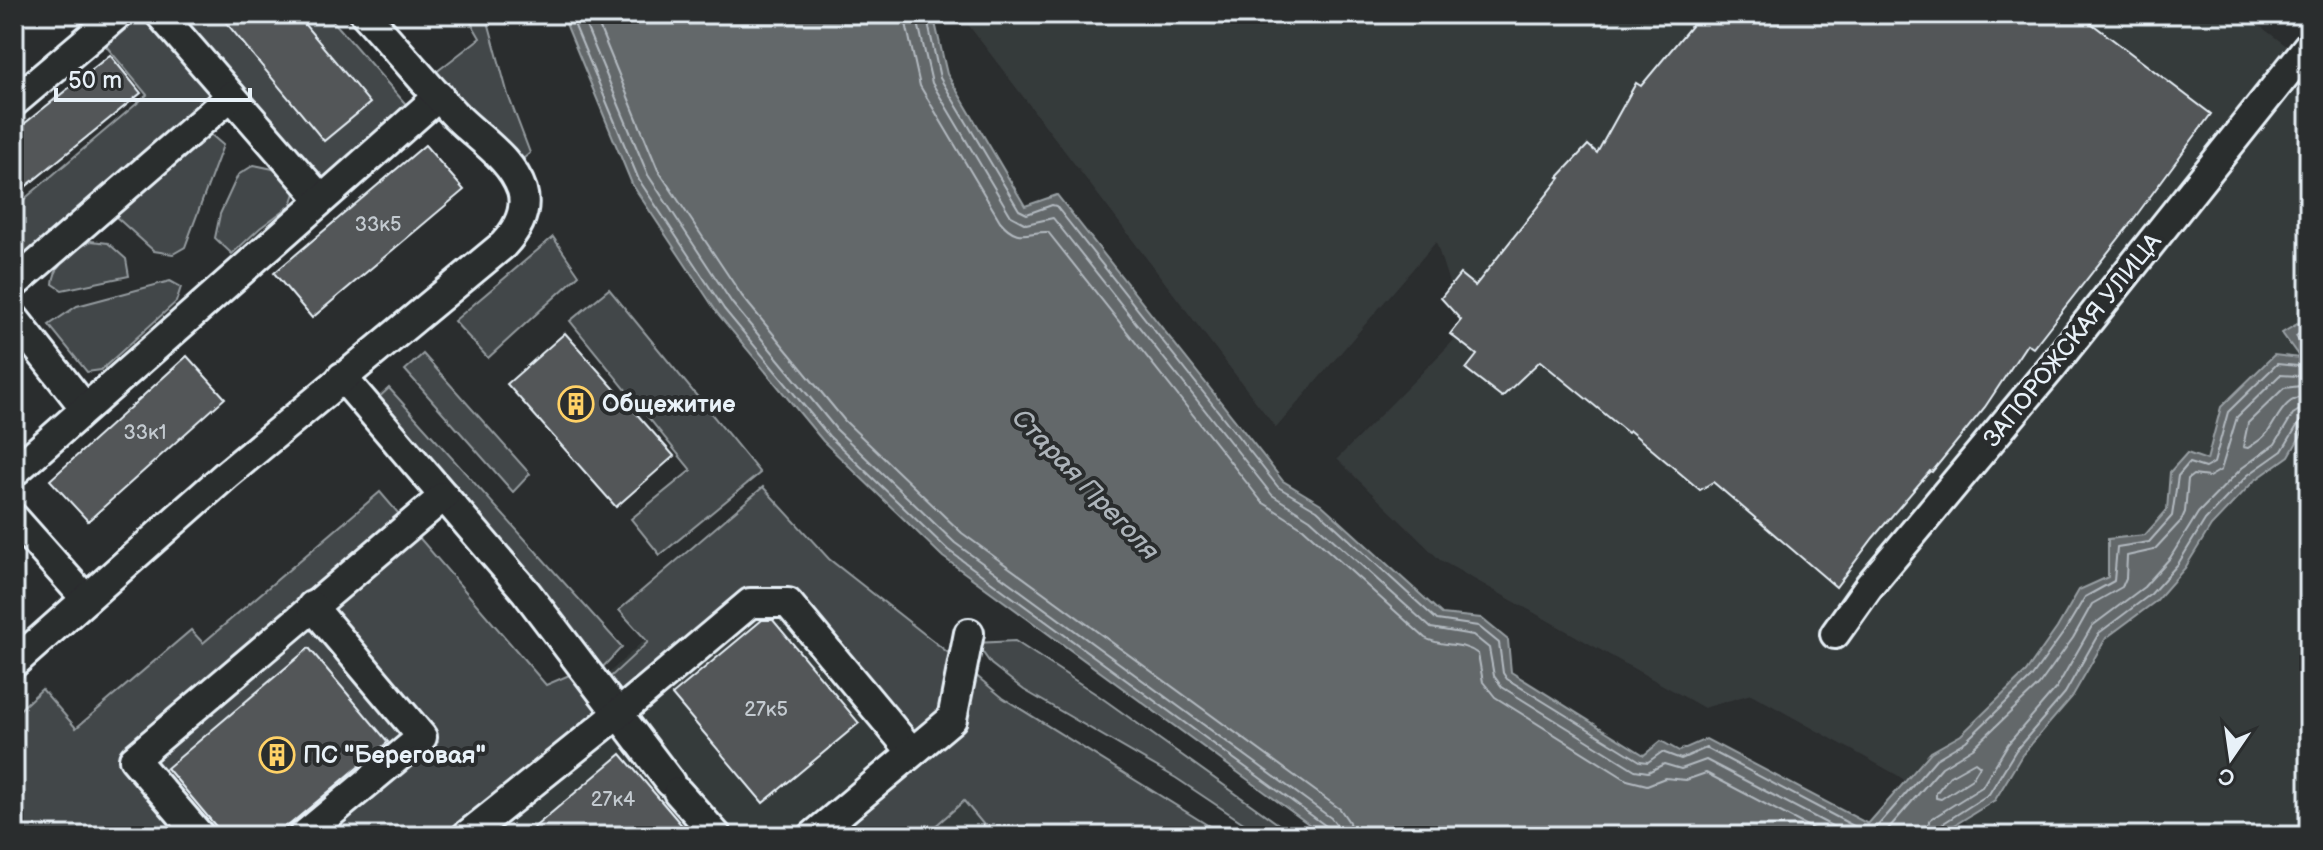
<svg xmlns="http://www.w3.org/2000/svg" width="2323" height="850" font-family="'Balsamiq Sans',sans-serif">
<rect width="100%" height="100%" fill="#2a2d2e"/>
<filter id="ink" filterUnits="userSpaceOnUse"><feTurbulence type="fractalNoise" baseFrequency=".0125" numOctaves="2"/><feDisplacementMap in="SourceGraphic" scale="16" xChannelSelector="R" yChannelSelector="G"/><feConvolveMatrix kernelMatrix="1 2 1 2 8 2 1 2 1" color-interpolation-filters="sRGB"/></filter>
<g filter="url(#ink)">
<g fill="#363a3b">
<path d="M960,14H2244L2300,56L2297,80L2309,69V836H1986L1897,775L1751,694L1704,708L1440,560L1337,459L1464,330L1436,242L1276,428Z"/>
<path d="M775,517L1155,836H419L575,705Z"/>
</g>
<g fill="#424648" stroke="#959ca0" stroke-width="2">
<path d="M143,14L206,81L211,93L209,102L14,270V191L22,201L147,95L106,46Z"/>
<path d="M176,14H327L410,109L331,179L317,176Z"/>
<path d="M466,14H486L508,95L530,153L517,164L431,76L480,38Z"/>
<path d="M209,133L223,145L185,247L173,254L154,251L115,216Z"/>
<path d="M254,165L273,169L296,190L291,205L260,228L232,254L215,238L220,214L238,175Z"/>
<path d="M553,237L579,275L488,358L454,321Z"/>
<path d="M91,241L108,243L126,259L129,276L62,290L53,284C54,264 74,250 91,241Z"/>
<path d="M170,281L181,287L176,302L101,370L87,372L49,325L77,306Z"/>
<path d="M609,289L760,473L660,555L631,519L691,470L570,321Z"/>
<path d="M423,354L530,474L513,492L405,370Z"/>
<path d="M389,388L622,647L601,669L375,401Z"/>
<path d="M763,487L829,559L951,655L944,716L913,734L792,595L750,593L621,702L604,683L648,642L619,610Z"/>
<path d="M380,492L546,685L574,673L589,702L601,715L450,836H14V715L42,689L76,728L191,630L203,643Z"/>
<path d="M1015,641L1099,696L1295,836H1263L1176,778L1024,690L991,664L976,643Z"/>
<path d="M973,673L1003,698L1225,836H993L964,801L924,836H830L959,728C971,706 966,696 973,673Z"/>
</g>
<path fill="#63686b" stroke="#989fa3" stroke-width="2" d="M562,14H933L947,74L1025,206L1057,195L1283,481L1321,504L1442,614L1481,618L1508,640L1511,672L1644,755L1661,741L1679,751L1706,739L1868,824L1931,752L1961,735L2026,672L2057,628L2079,590L2108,577V539L2145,535L2167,510L2170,472L2187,453L2207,460L2221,407L2274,355L2300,358L2282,333L2309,317V421L2289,456L2254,481L2211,526L2185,568L2156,601L2106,638L2072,697L2022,755L1995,800L1937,836H1325L943,557L823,441L718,314L632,184Z"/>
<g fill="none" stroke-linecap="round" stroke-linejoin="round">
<g stroke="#b3bac0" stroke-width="2">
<path d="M570,14L639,180L724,309L829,436L948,550L1326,826L1329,836"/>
<path d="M581,14L648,175L732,303L836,429L955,543L1331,818L1338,827L1339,836"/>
<path d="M594,14L658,170L742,296L845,421L962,533L1340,809L1349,822L1351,836"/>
<path d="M904,14L920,86L1000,221C1018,243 1028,231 1048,232L1262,502L1303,528L1425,638C1442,648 1462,641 1478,654L1483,682L1495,697L1627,780L1647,785L1665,778L1686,780L1706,773L1826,836"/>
<path d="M916,14L932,83L1011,216L1026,224L1053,218L1272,495L1310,519L1431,628L1473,635L1489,648L1494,676L1502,687L1635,770L1648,772L1664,764L1681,769L1706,760L1851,836"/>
<path d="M926,14L940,78L1019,210L1027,214L1052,205L1056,206L1278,487L1317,510L1437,620L1478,626L1499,643L1503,673L1507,679L1640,761L1648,762L1662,752L1681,759L1706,748L1865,832L1875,829L1936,759L1966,741L2031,678L2064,632L2085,597L2114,581L2117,547L2149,542L2172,516L2178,476L2189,463L2205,468L2214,463L2228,412L2277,364L2298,366L2304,362L2306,353L2296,336L2309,327"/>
<path d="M2309,385L2284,388L2248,423L2243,447L2248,448C2255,443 2263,439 2268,432C2280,415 2284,397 2309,396"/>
<path d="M1975,762L1980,766L1972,779L1941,799L1936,798V793L1950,776Z"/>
<path d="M1882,836L1942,767L1973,748L2039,685L2073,638L2092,604L2122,587L2126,578L2127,556L2154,550L2181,521L2185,512L2188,479L2193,475L2209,477L2221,470L2237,417L2280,375L2299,376L2309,371"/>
<path d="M1925,836L1926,827L1931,819L1982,787L2008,744L2057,687L2092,626L2144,587L2170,558L2198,513L2242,468L2275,444L2293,414L2301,409L2309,408"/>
<path d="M1935,836L1939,826L1989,794L2016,750L2065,693L2099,633L2151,594L2178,564L2205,520L2248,475L2282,451L2300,421L2309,419"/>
</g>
</g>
<g fill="#535759" stroke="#e8f1f8" stroke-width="2">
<path d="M219,14H296L370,103L324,141Z"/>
<path d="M1701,14H2079L2211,114L2127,228L2033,348L2027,344L1985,407L1932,472L1930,471L1873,538L1836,587L1713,482L1700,490L1630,431L1628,433L1540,361L1502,397L1466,369L1477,355L1450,334L1461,320L1441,298L1460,274L1475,286L1560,178L1558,177L1588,145L1597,153L1636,83L1641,86Z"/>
<path d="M110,55L141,93L24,188L14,176V132Z"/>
<path d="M425,145L464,190L312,318L274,273Z"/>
<path d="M565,333L674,456L616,507L507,384Z"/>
<path d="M187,356L225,398L88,521L50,480Z"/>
<path d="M762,620H773L859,723L763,803L672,695Z"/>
<path d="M309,648L388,742L276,836H224L167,768Z"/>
<path d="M621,754L691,836H524Z"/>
</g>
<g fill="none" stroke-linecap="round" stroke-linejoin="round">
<defs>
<g id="minor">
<path d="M160,14L321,199"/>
<path d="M14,102L118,14"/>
<path d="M14,284L231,96"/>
<path d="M14,318L85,408"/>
<path d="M342,377L526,592L670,782"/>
<path d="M14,472L439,96"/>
<path d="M14,518L86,599"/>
<path d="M1835,634L1869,586L2051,368L2309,45"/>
<path d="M14,663L226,475L503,245C517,230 528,211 522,190C512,159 478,138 456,116C425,83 396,48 365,14"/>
<path d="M678,792L717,836"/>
<path d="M200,836L134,759L444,496"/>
<path d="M303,836L422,737L312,606"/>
<path d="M466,836L618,714L750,603H788L912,752"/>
<path d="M813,836L952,719L969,633"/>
</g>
</defs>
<use href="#minor" stroke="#e8f1f8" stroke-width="34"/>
<use href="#minor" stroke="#2a2d2e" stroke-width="28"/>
</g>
</g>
<defs>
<symbol id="building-ring" viewBox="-11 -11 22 22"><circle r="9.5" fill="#2a2d2e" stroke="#ffd166" stroke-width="1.5"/><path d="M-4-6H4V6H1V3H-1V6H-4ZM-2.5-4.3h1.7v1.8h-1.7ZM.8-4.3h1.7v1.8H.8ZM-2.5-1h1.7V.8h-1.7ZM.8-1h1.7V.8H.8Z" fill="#ffd166"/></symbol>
</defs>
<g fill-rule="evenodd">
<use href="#building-ring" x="556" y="384" width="40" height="40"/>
<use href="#building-ring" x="257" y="735" width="40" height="40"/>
</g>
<g text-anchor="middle" stroke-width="8" stroke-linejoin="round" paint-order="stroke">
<g font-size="20" fill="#c3cad0">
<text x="378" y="231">33к5</text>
<text x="145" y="439">33к1</text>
<text x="766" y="716">27к5</text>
<text x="613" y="806">27к4</text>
</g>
<g font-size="24" fill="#e8f1f8" stroke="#2a2d2e">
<text transform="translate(2072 340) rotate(-51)" y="8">ЗАПОРОЖСКАЯ УЛИЦА</text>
</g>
<g font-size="24" font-weight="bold" fill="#e8f1f8" stroke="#2a2d2e" text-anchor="start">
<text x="602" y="412">Общежитие</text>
<text x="303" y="763">ПС "Береговая"</text>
</g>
<g font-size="26" font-style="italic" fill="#acb3b9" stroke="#2a2d2e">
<text transform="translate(1086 484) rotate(46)" y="9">Старая Преголя</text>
</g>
</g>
<rect width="2323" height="850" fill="none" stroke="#2a2d2e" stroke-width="48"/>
<rect x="24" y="24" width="2275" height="802" fill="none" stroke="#e8f1f8" stroke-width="3" filter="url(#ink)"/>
<g transform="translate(2231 758) rotate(193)" stroke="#2a2d2e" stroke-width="6" paint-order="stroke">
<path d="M0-6L14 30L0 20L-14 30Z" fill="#e8f1f8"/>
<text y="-12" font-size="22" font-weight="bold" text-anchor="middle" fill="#e8f1f8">С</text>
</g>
<path d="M56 88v12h194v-12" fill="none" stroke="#e8f1f8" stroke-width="4"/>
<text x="68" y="88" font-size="24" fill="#e8f1f8" stroke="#2a2d2e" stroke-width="6" paint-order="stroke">50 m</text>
</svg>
